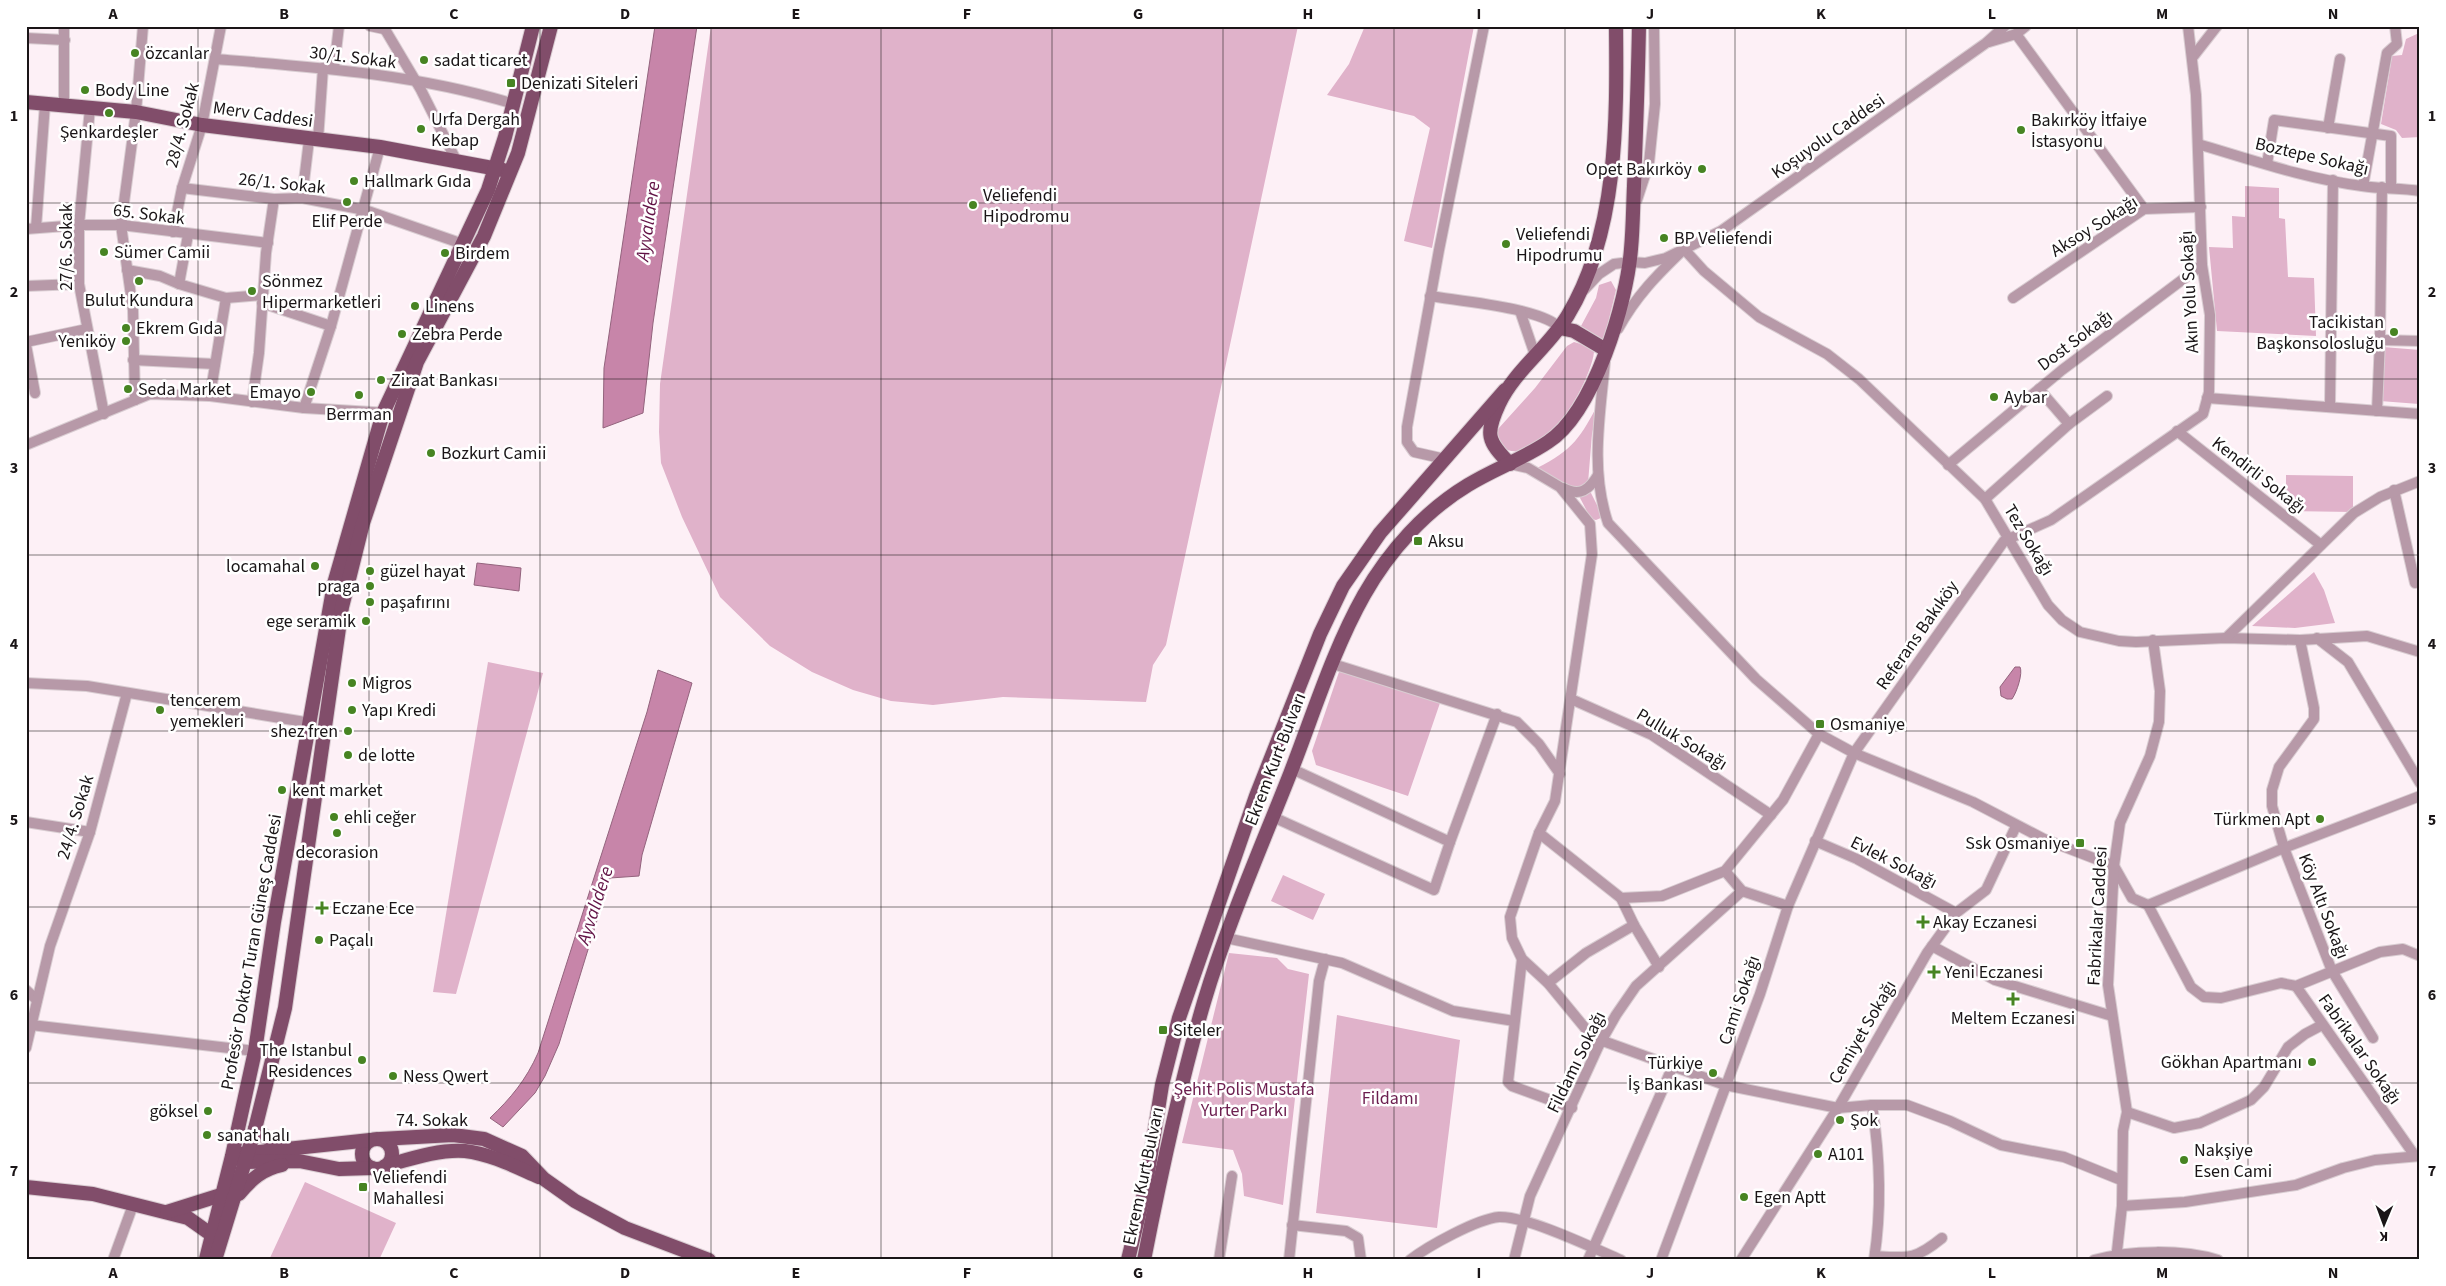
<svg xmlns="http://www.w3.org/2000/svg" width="2446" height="1286" font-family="'Source Sans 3',sans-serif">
<rect width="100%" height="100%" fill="#fdf0f6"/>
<g fill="#e0b2ca">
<path d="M711,26H1298L1166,645L1153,665L1146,702L1003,697L933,705L891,701L853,690L812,672L770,646L720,597L682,517L661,463L659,432L660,384Z"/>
<path d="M1365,26H1474L1432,248L1404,241L1430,128L1414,116L1327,95L1349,64Z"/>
<path d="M2419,33L2420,137L2402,138L2396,130L2381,124L2392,56L2402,55L2406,39Z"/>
<path d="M2245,186L2279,188V218L2285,219L2288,277L2314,278L2316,336L2217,331L2209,247L2233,248L2232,216L2245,217Z"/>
<path d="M1611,281L1616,290L1604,340L1581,326L1596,298L1599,285Z"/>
<path d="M1574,342L1588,346L1594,352C1592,373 1567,419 1550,433C1533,449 1504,464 1495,434L1498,429L1535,388L1567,346Z"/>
<path d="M2383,347L2420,350L2419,404L2380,401Z"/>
<path d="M1599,402L1592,434L1588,483C1570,494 1553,477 1537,468C1573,450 1581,437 1599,402Z"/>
<path d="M2286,475L2353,476V512L2286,511Z"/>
<path d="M1590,491L1603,517L1596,520L1591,519L1579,496L1587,495Z"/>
<path d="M2314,572L2324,590L2335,623L2295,628L2252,626Z"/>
<path d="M488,662L543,673L456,994L433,992Z"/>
<path d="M1340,669L1440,703L1408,796L1316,765L1312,751Z"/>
<path d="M1283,875L1325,894L1313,920L1271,901Z"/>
<path d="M1229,953L1277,958L1288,969L1309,974L1283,1205L1244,1196L1242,1174L1233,1150L1182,1143Z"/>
<path d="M1337,1015L1460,1040L1437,1228L1316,1213Z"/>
<path d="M305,1182L396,1223L379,1260H269Z"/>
</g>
<g fill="#c785a9" stroke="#93637d">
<path d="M655,26H697L653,323L643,413L603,428L604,368Z"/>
<path d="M477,563L521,568L519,591L474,585Z"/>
<path d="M2015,667H2020C2023,673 2017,692 2012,699H2007L2001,696L2000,687Z"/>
<path d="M658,670L692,683L642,855L639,876L610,878L559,1044L545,1076L535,1093L503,1127L490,1118C511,1098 526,1080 538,1053L647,712Z"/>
</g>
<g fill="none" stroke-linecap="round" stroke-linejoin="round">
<defs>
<g id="minor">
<path d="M370,26L384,29"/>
<path d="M383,26L421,90L457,162"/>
<path d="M2016,34L2144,209"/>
<path d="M26,38L65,40"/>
<path d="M1989,42L2016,34L2026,26"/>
<path d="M2192,58L2217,26"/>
<path d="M215,59C315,67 417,74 514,104"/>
<path d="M334,68L339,26"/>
<path d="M64,105V26"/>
<path d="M90,108L79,225V284L104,414"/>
<path d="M2328,128L2340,59"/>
<path d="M318,140L323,68"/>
<path d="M2198,144C2252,160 2307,179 2362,186C2381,189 2401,188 2420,191"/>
<path d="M2267,164L2274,120L2391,136V187"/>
<path d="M2363,186L2387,53L2397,44L2395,26"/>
<path d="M182,188L274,199L302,198L365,210L463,244"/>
<path d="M302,198L309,140"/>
<path d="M1637,200L1649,163L1655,104L1654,26"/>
<path d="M36,228L45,104"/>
<path d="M26,229L79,225H121L268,243"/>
<path d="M173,232L182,188L202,125L221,26"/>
<path d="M1684,249L1704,271L1759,317L1827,354L1859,379L1985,499L2048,605L2062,620L2080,632L2119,641L2136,642L2226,638L2300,640L2367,636L2420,652"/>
<path d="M127,270L160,276L179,284L226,298L262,295"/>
<path d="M179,284L188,235"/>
<path d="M26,286L79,284"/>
<path d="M1584,290L1599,274L1614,264L1630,262L1645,263L1666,258L1721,231L1986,43L2005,26"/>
<path d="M1430,296C1459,301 1542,308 1560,328"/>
<path d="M2013,298L2144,209L2201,207"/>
<path d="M262,303L331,326"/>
<path d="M1520,311L1535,355"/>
<path d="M1618,329C1636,296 1657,275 1684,249"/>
<path d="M2380,340L2420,341"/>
<path d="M26,342L87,329"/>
<path d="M26,345L35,393"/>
<path d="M133,360L215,364"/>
<path d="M1605,362C1600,416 1590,470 1608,523L1756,679L1819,734L1854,753L1973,802L2044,839L2114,866L2132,898L2148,905L2191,987L2204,997L2221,998L2281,983L2296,986L2380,952L2403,949L2420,956"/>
<path d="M210,396L226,298"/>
<path d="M2207,398L2420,414"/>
<path d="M135,400L133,310L121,225L136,112L143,26"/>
<path d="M252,402L259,353L266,253L274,199"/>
<path d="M2330,406L2333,180"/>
<path d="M304,408L331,326L380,147"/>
<path d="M2377,411L2380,340L2382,187"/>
<path d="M2069,424L2107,396"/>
<path d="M2177,431L2321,545"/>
<path d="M26,445L150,394L210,396L304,408L389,413"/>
<path d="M1445,459L1414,452L1407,442V427L1439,250L1484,26"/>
<path d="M1510,464L1528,468L1560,487L1590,524L1592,554L1555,801L1539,833L1510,917L1512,938L1522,959L1548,983L1599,1045"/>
<path d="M1948,465L2062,370L2202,265"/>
<path d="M1563,488C1580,497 1589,490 1598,475"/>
<path d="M2394,490L2415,583"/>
<path d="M1985,499L2069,424L2039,389"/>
<path d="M2226,638L2354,513L2380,497L2420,481"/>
<path d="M2317,638L2348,662L2420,783"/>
<path d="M2300,640L2314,708V719L2279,767L2272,790V806L2284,848L2332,971L2373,1038"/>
<path d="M1333,664L1517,722L1539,744L1560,774"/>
<path d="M26,683L87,686L311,723"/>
<path d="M1571,699L1652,735L1771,815"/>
<path d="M1292,769L1450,842L1497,714"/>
<path d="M1273,817L1434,890L1450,842"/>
<path d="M26,822L90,832"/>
<path d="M1539,833L1621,898L1634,925L1659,967"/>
<path d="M1815,841L1857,859L1956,913"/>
<path d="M1725,871L1742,891L1788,906"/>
<path d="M1621,898L1662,896L1725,871L1783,800L1819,734"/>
<path d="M2148,905L2284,848L2420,796"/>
<path d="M1226,938L1342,963L1453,1011L1514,1021"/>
<path d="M1932,946L1995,980L2112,1016"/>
<path d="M1522,959L1508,1082L1512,1086L1572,1108"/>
<path d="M1548,983L1586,953L1634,925"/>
<path d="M2296,986L2415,1156"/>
<path d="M26,990L37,1000"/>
<path d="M31,1025L255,1051"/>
<path d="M1603,1041L1725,1085L1838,1108L1872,1105H1907L1950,1121L2001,1145L2064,1157L2121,1180"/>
<path d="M26,1048L50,946L90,832L127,693"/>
<path d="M1872,1105C1880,1156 1882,1208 1874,1260"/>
<path d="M2127,1112L2174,1128L2200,1123L2251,1100L2264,1087L2288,1047L2305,1034L2322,1025"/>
<path d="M2122,1206L2185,1202L2296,1185L2343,1168L2375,1160L2420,1156"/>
<path d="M1292,1225L1346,1231L1358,1238L1361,1260"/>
<path d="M1875,1256C1909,1258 1915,1260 1942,1238"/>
<path d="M113,1260L133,1205"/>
<path d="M1219,1260L1232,1176"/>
<path d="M1289,1260L1319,981L1325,959"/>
<path d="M1410,1260C1428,1246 1477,1219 1499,1217C1527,1216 1593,1248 1621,1260"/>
<path d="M1514,1260L1530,1196L1599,1045L1616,1015L1636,986L1742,891"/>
<path d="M1588,1260L1672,1068"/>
<path d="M1661,1260L1760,994L1788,906L1854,753L2004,541L2051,520L2203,414L2209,392L2210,315L2202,265L2196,95L2188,26"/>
<path d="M1741,1260L1838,1108L1927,953L1956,913L1986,890L2016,826"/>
<path d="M2094,1260C2130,1250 2182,1249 2218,1260"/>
<path d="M2116,1260L2122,1206L2123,1131L2127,1112L2108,985L2114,866L2120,823L2150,756L2159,722L2160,691L2153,640"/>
</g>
<g id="major">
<path d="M26,102L136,112L202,125L380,147L503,170"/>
<path d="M1560,328L1574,331L1606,350"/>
<path d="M1510,464C1487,441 1485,434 1499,404C1515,370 1549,347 1568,315C1618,232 1617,120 1616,26"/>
<path d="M255,1129L267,1138L285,1147"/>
<path d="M380,1139L453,1135L484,1139L522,1156L544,1179L575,1201L625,1228L709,1260"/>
<circle cx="377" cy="1154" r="15"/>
<path d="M240,1154L370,1140"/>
<path d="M237,1158L245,1162L299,1161L339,1169L372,1168"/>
<path d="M385,1166C410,1159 439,1149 465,1151C491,1154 516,1167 539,1177"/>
<path d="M26,1187L93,1194L188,1218L212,1235L215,1241"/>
<path d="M239,1194C251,1179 263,1169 282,1165"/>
<path d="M167,1212L221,1195"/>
<path d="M206,1259L232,1156L255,1051L274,922L334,584L383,413L488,190L505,137L533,26"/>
<path d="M215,1260L255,1129L285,1008L342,607L363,523L417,362L484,236L518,153L551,26"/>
<path d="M1128,1260L1146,1185L1162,1085L1179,1018L1256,796L1320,634L1343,586L1380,533L1505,390"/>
<path d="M1144,1260C1161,1173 1179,1087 1204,1002C1227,925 1260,850 1290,774C1313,715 1333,650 1364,595C1389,551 1425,511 1468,485C1494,469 1523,459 1548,442C1594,412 1627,302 1631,249C1633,228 1633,207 1634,186C1636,133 1638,80 1639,26"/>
</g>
</defs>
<use href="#minor" stroke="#d9cdd2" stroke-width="12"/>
<use href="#major" stroke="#d9cdd2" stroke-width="16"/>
<use href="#minor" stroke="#b799a8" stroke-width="10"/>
<use href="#major" stroke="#814d6a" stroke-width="14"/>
</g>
<path fill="none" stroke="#1a1517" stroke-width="1" stroke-opacity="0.55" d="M198,26V1260M369,26V1260M540,26V1260M711,26V1260M881,26V1260M1052,26V1260M1223,26V1260M1394,26V1260M1565,26V1260M1735,26V1260M1906,26V1260M2077,26V1260M2248,26V1260M26,203H2420M26,379H2420M26,555H2420M26,731H2420M26,907H2420M26,1083H2420"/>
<g fill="#478422" stroke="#fff" stroke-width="2">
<circle cx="135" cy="53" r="5"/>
<circle cx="424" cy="60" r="5"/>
<rect x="506" y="78" width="10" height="10" rx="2.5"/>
<circle cx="85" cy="90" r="5"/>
<circle cx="109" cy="113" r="5"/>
<circle cx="421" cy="129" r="5"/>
<circle cx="2021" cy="130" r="5"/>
<circle cx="1702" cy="169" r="5"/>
<circle cx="354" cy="181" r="5"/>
<circle cx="347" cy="202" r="5"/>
<circle cx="973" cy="205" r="5"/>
<circle cx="1664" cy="238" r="5"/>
<circle cx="1506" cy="244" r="5"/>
<circle cx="104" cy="252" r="5"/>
<circle cx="445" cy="253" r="5"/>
<circle cx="139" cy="281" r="5"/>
<circle cx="252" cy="291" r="5"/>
<circle cx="415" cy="306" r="5"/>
<circle cx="126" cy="328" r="5"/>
<circle cx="2394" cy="332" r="5"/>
<circle cx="402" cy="334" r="5"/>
<circle cx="126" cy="341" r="5"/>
<circle cx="381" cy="380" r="5"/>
<circle cx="128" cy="389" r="5"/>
<circle cx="311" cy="392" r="5"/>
<circle cx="359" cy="395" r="5"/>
<circle cx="1994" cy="397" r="5"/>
<circle cx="431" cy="453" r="5"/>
<rect x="1413" y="536" width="10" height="10" rx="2.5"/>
<circle cx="315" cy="566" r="5"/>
<circle cx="370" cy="571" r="5"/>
<circle cx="370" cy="586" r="5"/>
<circle cx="370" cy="602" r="5"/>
<circle cx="366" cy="621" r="5"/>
<circle cx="352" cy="683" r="5"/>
<circle cx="160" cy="710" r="5"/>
<circle cx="352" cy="710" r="5"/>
<rect x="1815" y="719" width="10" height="10" rx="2.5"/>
<circle cx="348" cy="731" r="5"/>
<circle cx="348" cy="755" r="5"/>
<circle cx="282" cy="790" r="5"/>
<circle cx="334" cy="817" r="5"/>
<circle cx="2320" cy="819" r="5"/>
<circle cx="337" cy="833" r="5"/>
<rect x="2075" y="838" width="10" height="10" rx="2.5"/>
<path d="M319.5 900.5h5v5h5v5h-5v5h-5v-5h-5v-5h5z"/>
<path d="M1920.5 914.5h5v5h5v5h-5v5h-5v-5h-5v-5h5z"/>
<circle cx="319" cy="940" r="5"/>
<path d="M1931.5 964.5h5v5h5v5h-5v5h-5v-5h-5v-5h5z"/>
<path d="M2010.5 991.5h5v5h5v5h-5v5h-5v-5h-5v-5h5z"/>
<rect x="1158" y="1025" width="10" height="10" rx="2.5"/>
<circle cx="362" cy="1060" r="5"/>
<circle cx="2312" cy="1062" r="5"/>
<circle cx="1713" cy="1073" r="5"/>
<circle cx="393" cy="1076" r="5"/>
<circle cx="208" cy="1111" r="5"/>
<circle cx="1840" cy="1120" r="5"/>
<circle cx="207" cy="1135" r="5"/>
<circle cx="1818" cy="1154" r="5"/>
<circle cx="2184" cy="1160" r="5"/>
<rect x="358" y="1182" width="10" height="10" rx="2.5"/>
<circle cx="1744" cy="1197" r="5"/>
</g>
<g text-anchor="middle" stroke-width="5" stroke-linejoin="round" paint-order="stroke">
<g font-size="18" fill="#1a1517" stroke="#fff" text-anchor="start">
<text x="145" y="59">özcanlar</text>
<text x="434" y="66">sadat ticaret</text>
<text x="521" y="89">Denizati Siteleri</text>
<text x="95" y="96">Body Line</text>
<text x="431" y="125">Urfa Dergah<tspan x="431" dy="21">Kebap</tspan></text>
<text x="2031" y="126">Bakırköy İtfaiye<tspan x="2031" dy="21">İstasyonu</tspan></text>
<text x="109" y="138" text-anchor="middle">Şenkardeşler</text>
<text x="1692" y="175" text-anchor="end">Opet Bakırköy</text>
<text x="364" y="187">Hallmark Gıda</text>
<text x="983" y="201">Veliefendi<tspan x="983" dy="21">Hipodromu</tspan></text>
<text x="347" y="227" text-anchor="middle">Elif Perde</text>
<text x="1516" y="240">Veliefendi<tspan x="1516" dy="21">Hipodrumu</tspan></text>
<text x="1674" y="244">BP Veliefendi</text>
<text x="114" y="258">Sümer Camii</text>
<text x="455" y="259">Birdem</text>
<text x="262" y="287">Sönmez<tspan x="262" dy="21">Hipermarketleri</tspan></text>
<text x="139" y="306" text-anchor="middle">Bulut Kundura</text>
<text x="425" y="312">Linens</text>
<text x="2384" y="328" text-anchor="end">Tacikistan<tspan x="2384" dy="21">Başkonsolosluğu</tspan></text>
<text x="136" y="334">Ekrem Gıda</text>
<text x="412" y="340">Zebra Perde</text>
<text x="116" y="347" text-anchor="end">Yeniköy</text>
<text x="391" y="386">Ziraat Bankası</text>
<text x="138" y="395">Seda Market</text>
<text x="301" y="398" text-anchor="end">Emayo</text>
<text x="2004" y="403">Aybar</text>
<text x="359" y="420" text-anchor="middle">Berrman</text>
<text x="441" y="459">Bozkurt Camii</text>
<text x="1428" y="547">Aksu</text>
<text x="305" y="572" text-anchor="end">locamahal</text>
<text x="380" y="577">güzel hayat</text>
<text x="360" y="592" text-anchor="end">praga</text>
<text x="380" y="608">paşafırını</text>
<text x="356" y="627" text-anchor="end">ege seramik</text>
<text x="362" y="689">Migros</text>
<text x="170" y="706">tencerem<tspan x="170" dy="21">yemekleri</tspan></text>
<text x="362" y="716">Yapı Kredi</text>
<text x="1830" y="730">Osmaniye</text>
<text x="338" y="737" text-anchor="end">shez fren</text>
<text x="358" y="761">de lotte</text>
<text x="292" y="796">kent market</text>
<text x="344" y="823">ehli ceğer</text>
<text x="2310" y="825" text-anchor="end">Türkmen Apt</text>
<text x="2070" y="849" text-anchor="end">Ssk Osmaniye</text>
<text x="337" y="858" text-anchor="middle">decorasion</text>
<text x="332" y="914">Eczane Ece</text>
<text x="1933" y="928">Akay Eczanesi</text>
<text x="329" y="946">Paçalı</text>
<text x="1944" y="978">Yeni Eczanesi</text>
<text x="2013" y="1024" text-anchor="middle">Meltem Eczanesi</text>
<text x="1173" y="1036">Siteler</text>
<text x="352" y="1056" text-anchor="end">The Istanbul<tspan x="352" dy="21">Residences</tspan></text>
<text x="2302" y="1068" text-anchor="end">Gökhan Apartmanı</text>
<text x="1703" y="1069" text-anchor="end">Türkiye<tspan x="1703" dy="21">İş Bankası</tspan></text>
<text x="403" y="1082">Ness Qwert</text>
<text x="198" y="1117" text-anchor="end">göksel</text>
<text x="1850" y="1126">Şok</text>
<text x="217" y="1141">sanat halı</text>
<text x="2194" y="1156">Nakşiye<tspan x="2194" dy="21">Esen Cami</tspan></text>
<text x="1828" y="1160">A101</text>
<text x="373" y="1183">Veliefendi<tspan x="373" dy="21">Mahallesi</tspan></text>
<text x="1754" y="1203">Egen Aptt</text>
</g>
<g font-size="18" fill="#1a1517" stroke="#fff">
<text transform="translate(353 57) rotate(7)" y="6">30/1. Sokak</text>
<text transform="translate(263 114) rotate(8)" y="6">Merv Caddesi</text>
<text transform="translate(182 125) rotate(-75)" y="6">28/4. Sokak</text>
<text transform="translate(1828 136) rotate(-35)" y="6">Koşuyolu Caddesi</text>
<text transform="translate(2312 156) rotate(13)" y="6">Boztepe Sokağı</text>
<text transform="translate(282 183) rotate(6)" y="6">26/1. Sokak</text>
<text transform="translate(149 214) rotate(7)" y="6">65. Sokak</text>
<text transform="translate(2094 226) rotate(-32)" y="6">Aksoy Sokağı</text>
<text transform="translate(66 247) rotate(-90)" y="6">27/6. Sokak</text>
<text transform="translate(2189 292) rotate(-93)" y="6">Akın Yolu Sokağı</text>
<text transform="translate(2075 340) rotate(-37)" y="6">Dost Sokağı</text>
<text transform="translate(2259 475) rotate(38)" y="6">Kendirli Sokağı</text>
<text transform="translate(2029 540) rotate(59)" y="6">Tez Sokağı</text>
<text transform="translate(1917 635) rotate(-55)" y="6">Referans Bakıköy</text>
<text transform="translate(1682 739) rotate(31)" y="6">Pulluk Sokağı</text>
<text transform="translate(1275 759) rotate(-69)" y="6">Ekrem Kurt Bulvarı</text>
<text transform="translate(75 817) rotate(-73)" y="6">24/4. Sokak</text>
<text transform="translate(1894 862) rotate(27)" y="6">Evlek Sokağı</text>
<text transform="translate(2324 906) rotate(69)" y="6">Köy Altı Sokağı</text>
<text transform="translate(2097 916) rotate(-87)" y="6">Fabrikalar Caddesi</text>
<text transform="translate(251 952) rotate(-80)" y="6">Profesör Doktor Turan Güneş Caddesi</text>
<text transform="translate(1739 1000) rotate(-71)" y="6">Cami Sokağı</text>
<text transform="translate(1862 1032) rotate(-60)" y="6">Cemiyet Sokağı</text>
<text transform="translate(2360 1049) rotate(55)" y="6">Fabrikalar Sokağı</text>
<text transform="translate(1576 1062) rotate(-64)" y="6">Fildamı Sokağı</text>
<text x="432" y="1126">74. Sokak</text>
<text transform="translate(1143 1176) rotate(-78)" y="6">Ekrem Kurt Bulvarı</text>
</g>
<g font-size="18" fill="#6c1e4f" stroke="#fff">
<text x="1244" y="1095">Şehit Polis Mustafa<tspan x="1244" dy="21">Yurter Parkı</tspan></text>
<text x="1390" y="1104">Fildamı</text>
</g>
<g font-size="19" font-style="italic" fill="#621346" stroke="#fff">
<text transform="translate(647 221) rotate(-82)" y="7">Ayvalıdere</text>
<text transform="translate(594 905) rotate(-72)" y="7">Ayvalıdere</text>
</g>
</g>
<rect width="2446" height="1286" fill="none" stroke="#ffffff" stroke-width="55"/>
<g transform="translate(2384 1224) rotate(181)" stroke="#ffffff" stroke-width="4" paint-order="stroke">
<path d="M0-4L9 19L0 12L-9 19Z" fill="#1a1517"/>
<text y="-8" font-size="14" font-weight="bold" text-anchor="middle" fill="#1a1517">K</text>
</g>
<rect x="28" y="28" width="2390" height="1230" fill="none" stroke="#1a1517" stroke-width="2"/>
<g font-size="16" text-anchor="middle" font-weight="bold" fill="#1a1517">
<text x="113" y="19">A</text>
<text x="284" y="19">B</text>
<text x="454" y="19">C</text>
<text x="625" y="19">D</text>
<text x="796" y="19">E</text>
<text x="967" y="19">F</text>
<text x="1138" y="19">G</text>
<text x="1308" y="19">H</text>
<text x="1479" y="19">I</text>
<text x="1650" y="19">J</text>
<text x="1821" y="19">K</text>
<text x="1992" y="19">L</text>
<text x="2162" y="19">M</text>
<text x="2333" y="19">N</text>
<text x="14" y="121">1</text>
<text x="2432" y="121">1</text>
<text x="14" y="297">2</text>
<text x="2432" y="297">2</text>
<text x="14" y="473">3</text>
<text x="2432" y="473">3</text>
<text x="14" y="649">4</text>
<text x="2432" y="649">4</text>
<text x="14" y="825">5</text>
<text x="2432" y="825">5</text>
<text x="14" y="1000">6</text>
<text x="2432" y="1000">6</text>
<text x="14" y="1176">7</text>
<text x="2432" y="1176">7</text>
<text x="113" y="1278">A</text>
<text x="284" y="1278">B</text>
<text x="454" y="1278">C</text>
<text x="625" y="1278">D</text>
<text x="796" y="1278">E</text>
<text x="967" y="1278">F</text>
<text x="1138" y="1278">G</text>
<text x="1308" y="1278">H</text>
<text x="1479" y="1278">I</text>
<text x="1650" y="1278">J</text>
<text x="1821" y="1278">K</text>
<text x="1992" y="1278">L</text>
<text x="2162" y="1278">M</text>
<text x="2333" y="1278">N</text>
</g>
</svg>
